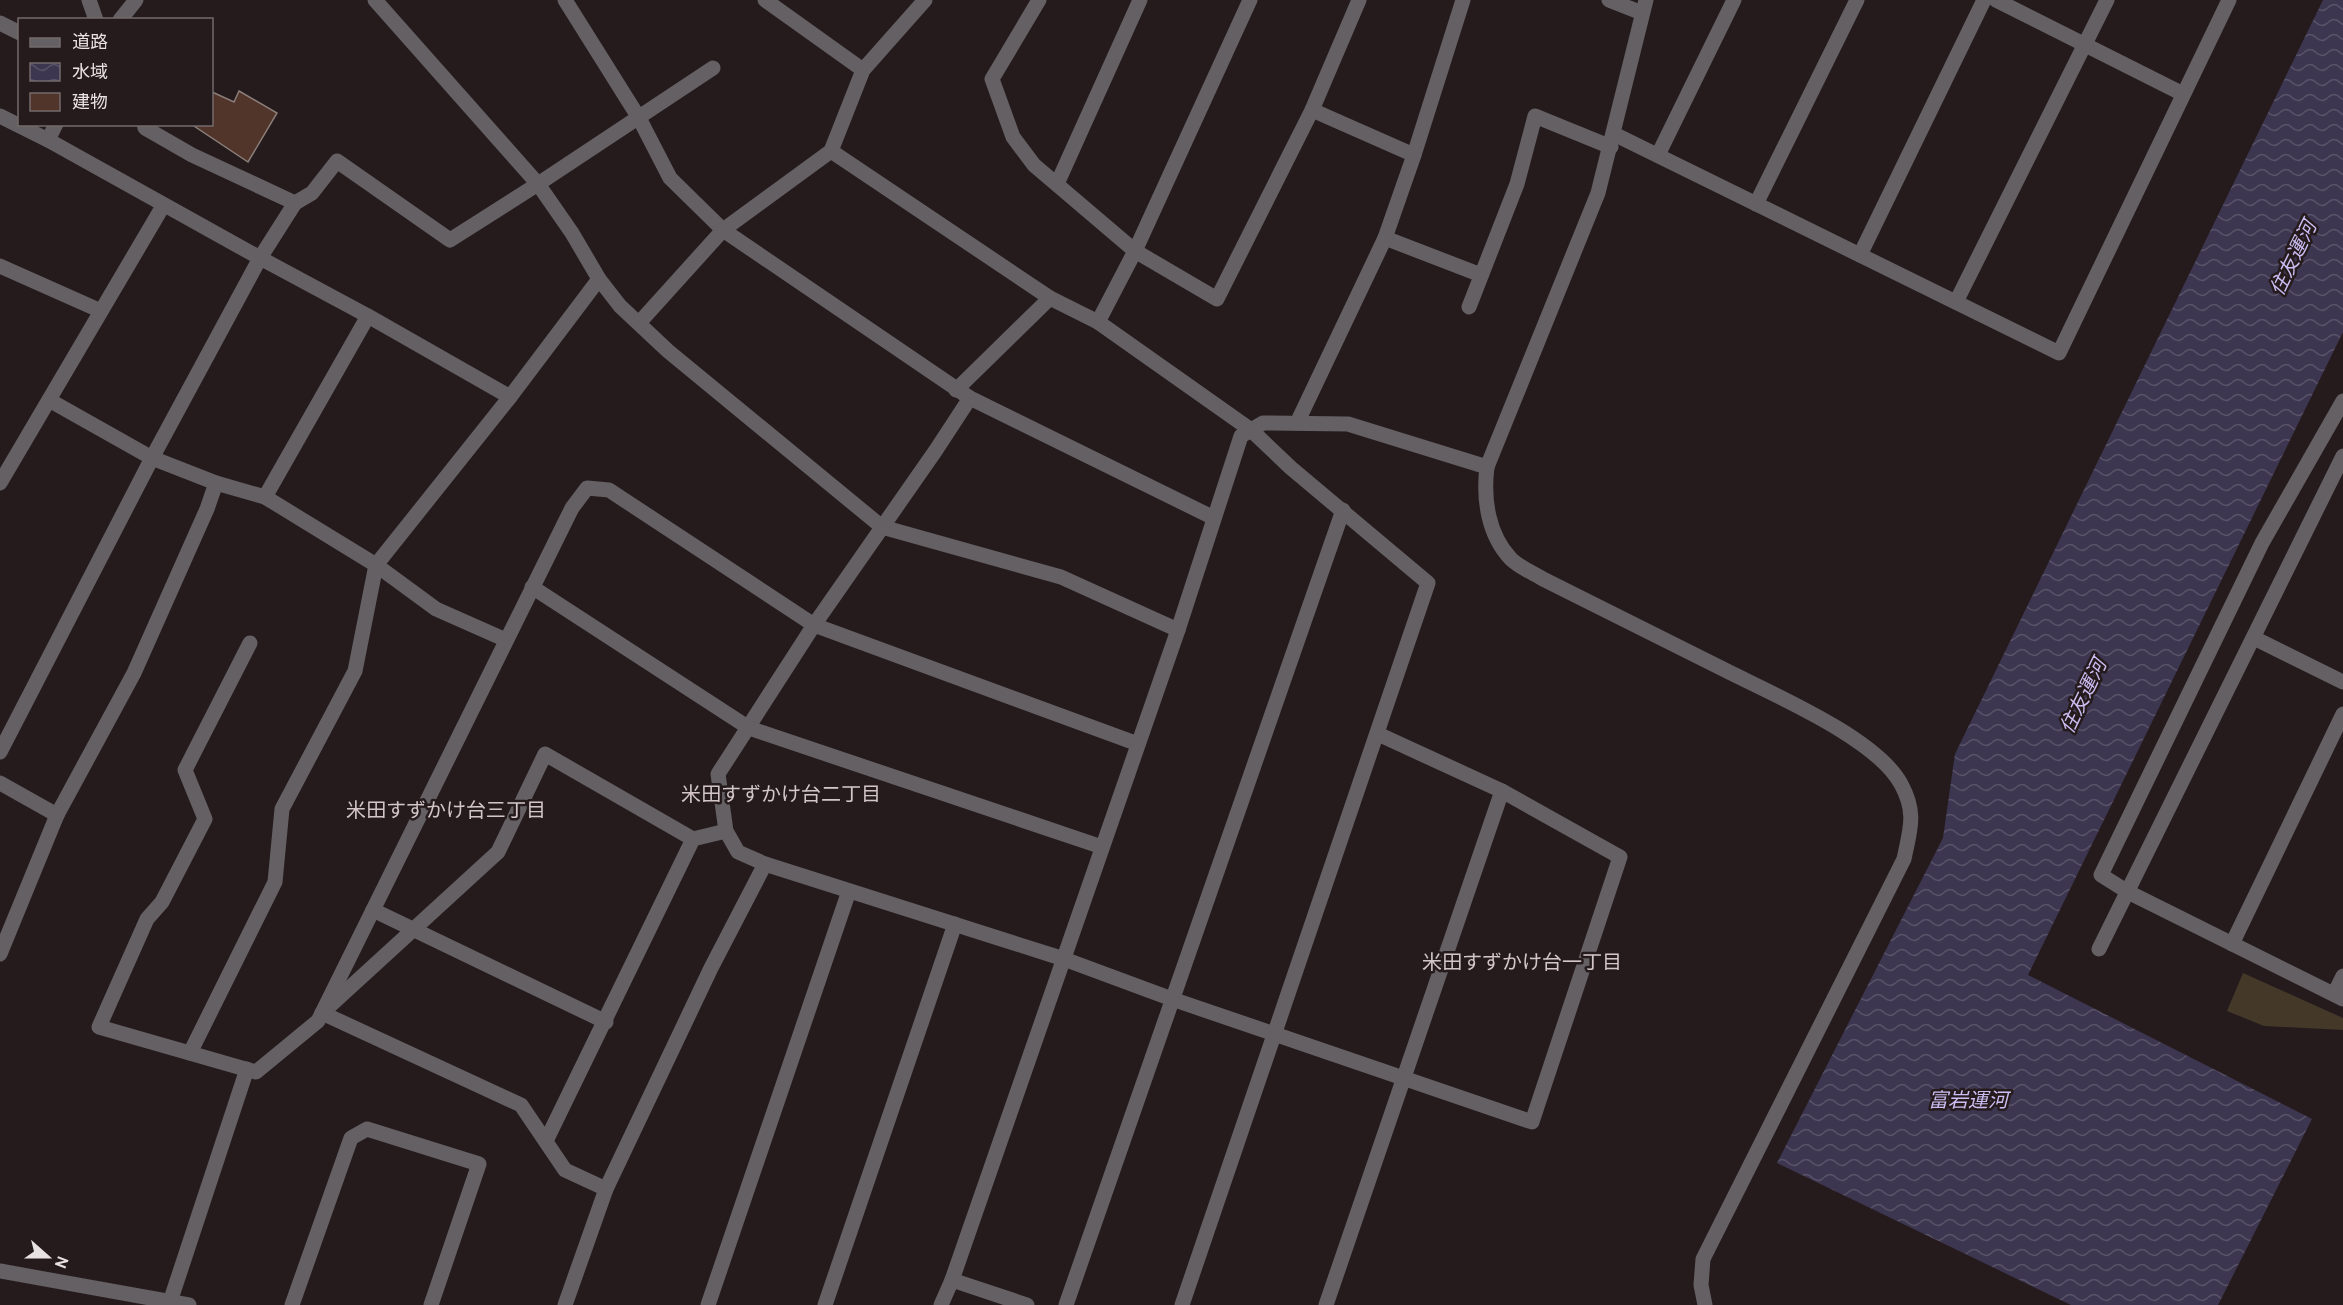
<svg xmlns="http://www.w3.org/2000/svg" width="2343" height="1305" font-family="Cabin,'Noto Sans JP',sans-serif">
<defs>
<pattern id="water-waves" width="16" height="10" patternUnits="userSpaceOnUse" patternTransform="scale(1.5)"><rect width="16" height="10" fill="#3d3650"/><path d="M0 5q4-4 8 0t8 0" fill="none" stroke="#595369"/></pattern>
</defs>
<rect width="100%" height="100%" fill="#251b1d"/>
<path fill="#443829" d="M2243,973L2343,1018V1030L2264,1026L2227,1011Z"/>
<path fill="url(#water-waves)" d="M2323,0H2343V332L2028,975L2312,1119L2218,1305H2071L1777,1163L1943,838L1955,754Z"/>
<path fill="#51342a" stroke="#8a7e79" stroke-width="1.5" d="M239,91L277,113L248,162L191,124H212V92L234,102Z"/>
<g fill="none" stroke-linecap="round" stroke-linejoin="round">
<g stroke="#646063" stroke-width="15">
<path d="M89,0L96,20"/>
<path d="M375,0L538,184L572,233L599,279L620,306L668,351L882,527L1061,577L1178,630"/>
<path d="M565,0L639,118L670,178L723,230L970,398L1214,518"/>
<path d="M765,0L863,70"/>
<path d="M1039,0L992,79L1013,137L1034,165L1135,251L1217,299L1312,110L1359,0"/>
<path d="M1609,0L1642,13"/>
<path d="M1646,0L1598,193L1487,467C1483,499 1488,535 1511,559C1519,567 1533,573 1543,579C1600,608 1658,636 1715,665C1765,691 1875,736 1901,784C1917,813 1910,830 1904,859L1703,1259L1701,1285L1705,1305"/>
<path d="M1996,0L2183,94"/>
<path d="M120,20L136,0"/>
<path d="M0,23L20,33"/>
<path d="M1312,110L1414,155"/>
<path d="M0,116L48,140"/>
<path d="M144,124L145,128L192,155L295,203"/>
<path d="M1614,134L2059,353L2229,0"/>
<path d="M831,151L1050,298L1098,322L1251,430L1291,468L1428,583L1182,1305"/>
<path d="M1658,155L1734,0"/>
<path d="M1057,184L1140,0"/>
<path d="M1756,204L1857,0"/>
<path d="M1385,238L1481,275"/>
<path d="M1860,255L1984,0"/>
<path d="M0,266L101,311"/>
<path d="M1956,302L2107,0"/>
<path d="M1469,307L1517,184L1535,116L1611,147"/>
<path d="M368,316L265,497L376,565L436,609L506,640"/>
<path d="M1098,322L1135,251L1250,0"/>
<path d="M639,323L723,230L831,151L863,70L925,0"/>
<path d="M956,390L1050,298"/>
<path d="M510,397L368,316L260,258L295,203L312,193L337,161L450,240L538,184L713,68"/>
<path d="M970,398L936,450L814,625L718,774L726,831L738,852L765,864L1064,959L1172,999L1532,1122L1620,857L1502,791"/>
<path d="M2343,401L2262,543L2101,875L2128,892L2343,999"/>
<path d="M1297,423L1385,238L1414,155L1463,0"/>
<path d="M0,483L163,206"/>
<path d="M216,483L265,497"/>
<path d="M532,587L749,728L1102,847"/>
<path d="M2254,638L2343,682"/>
<path d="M250,643L185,770L205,819L162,902L147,919L99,1027L256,1072L318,1021L322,1013L498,852L545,754L693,839"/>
<path d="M0,752L152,458L260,258L48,140L56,124"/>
<path d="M0,783L57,815"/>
<path d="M373,910L606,1022"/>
<path d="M2232,944L2343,714"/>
<path d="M2099,949L2343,456"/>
<path d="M0,954L57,815L134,673L207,509L216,483L152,458L49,400"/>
<path d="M2334,994L2343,976"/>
<path d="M190,1053L275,882L282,809L355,671L376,565L510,397L599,279"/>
<path d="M546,1141L693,839L726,831"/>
<path d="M606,1189L565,1170L521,1105L322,1013L572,508L587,488L609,490L814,625L1138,744"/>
<path d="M0,1271L189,1305"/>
<path d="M952,1280L1027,1305"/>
<path d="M170,1302L247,1069"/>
<path d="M292,1305L351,1138L367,1129L479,1164L431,1305"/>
<path d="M565,1305L606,1189L711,968L765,864"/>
<path d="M708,1305L849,891"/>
<path d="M825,1305L955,924"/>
<path d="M941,1305L952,1280L1178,630L1241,436L1263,423L1348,424L1487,467"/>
<path d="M1066,1305L1343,510"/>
<path d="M1326,1305L1502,791L1378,734"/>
</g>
</g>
<g text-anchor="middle" stroke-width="5" stroke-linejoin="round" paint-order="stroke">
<g font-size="20" font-style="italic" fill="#cabdf2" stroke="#251b1d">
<text transform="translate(2293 258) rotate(-64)" y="7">住友運河</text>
<text transform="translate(2083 696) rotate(-64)" y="7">住友運河</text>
<text x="1968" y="1107">富岩運河</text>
</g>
<g font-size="20" fill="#d4c6c8" stroke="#251b1d">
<text x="781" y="801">米田すずかけ台二丁目</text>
<text x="446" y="817">米田すずかけ台三丁目</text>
<text x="1522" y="969">米田すずかけ台一丁目</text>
</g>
</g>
<rect x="18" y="18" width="195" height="108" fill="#251b1d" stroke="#736b6c" stroke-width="1.5"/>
<rect x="30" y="38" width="30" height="9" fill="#646063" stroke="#736b6c" stroke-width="1.5"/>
<text x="72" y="48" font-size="18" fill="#e9e2e3">道路</text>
<rect x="30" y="63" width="30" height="18" fill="url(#water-waves)" stroke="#736b6c" stroke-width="1.5"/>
<text x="72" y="78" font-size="18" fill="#e9e2e3">水域</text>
<rect x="30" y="93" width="30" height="18" fill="#51342a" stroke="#736b6c" stroke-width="1.5"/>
<text x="72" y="108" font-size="18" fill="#e9e2e3">建物</text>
<g transform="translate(48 1257) rotate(111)" stroke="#251b1d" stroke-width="4.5" paint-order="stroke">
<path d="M0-4.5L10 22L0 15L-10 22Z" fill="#e9e2e3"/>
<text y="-9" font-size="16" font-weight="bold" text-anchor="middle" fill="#e9e2e3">N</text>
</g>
</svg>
